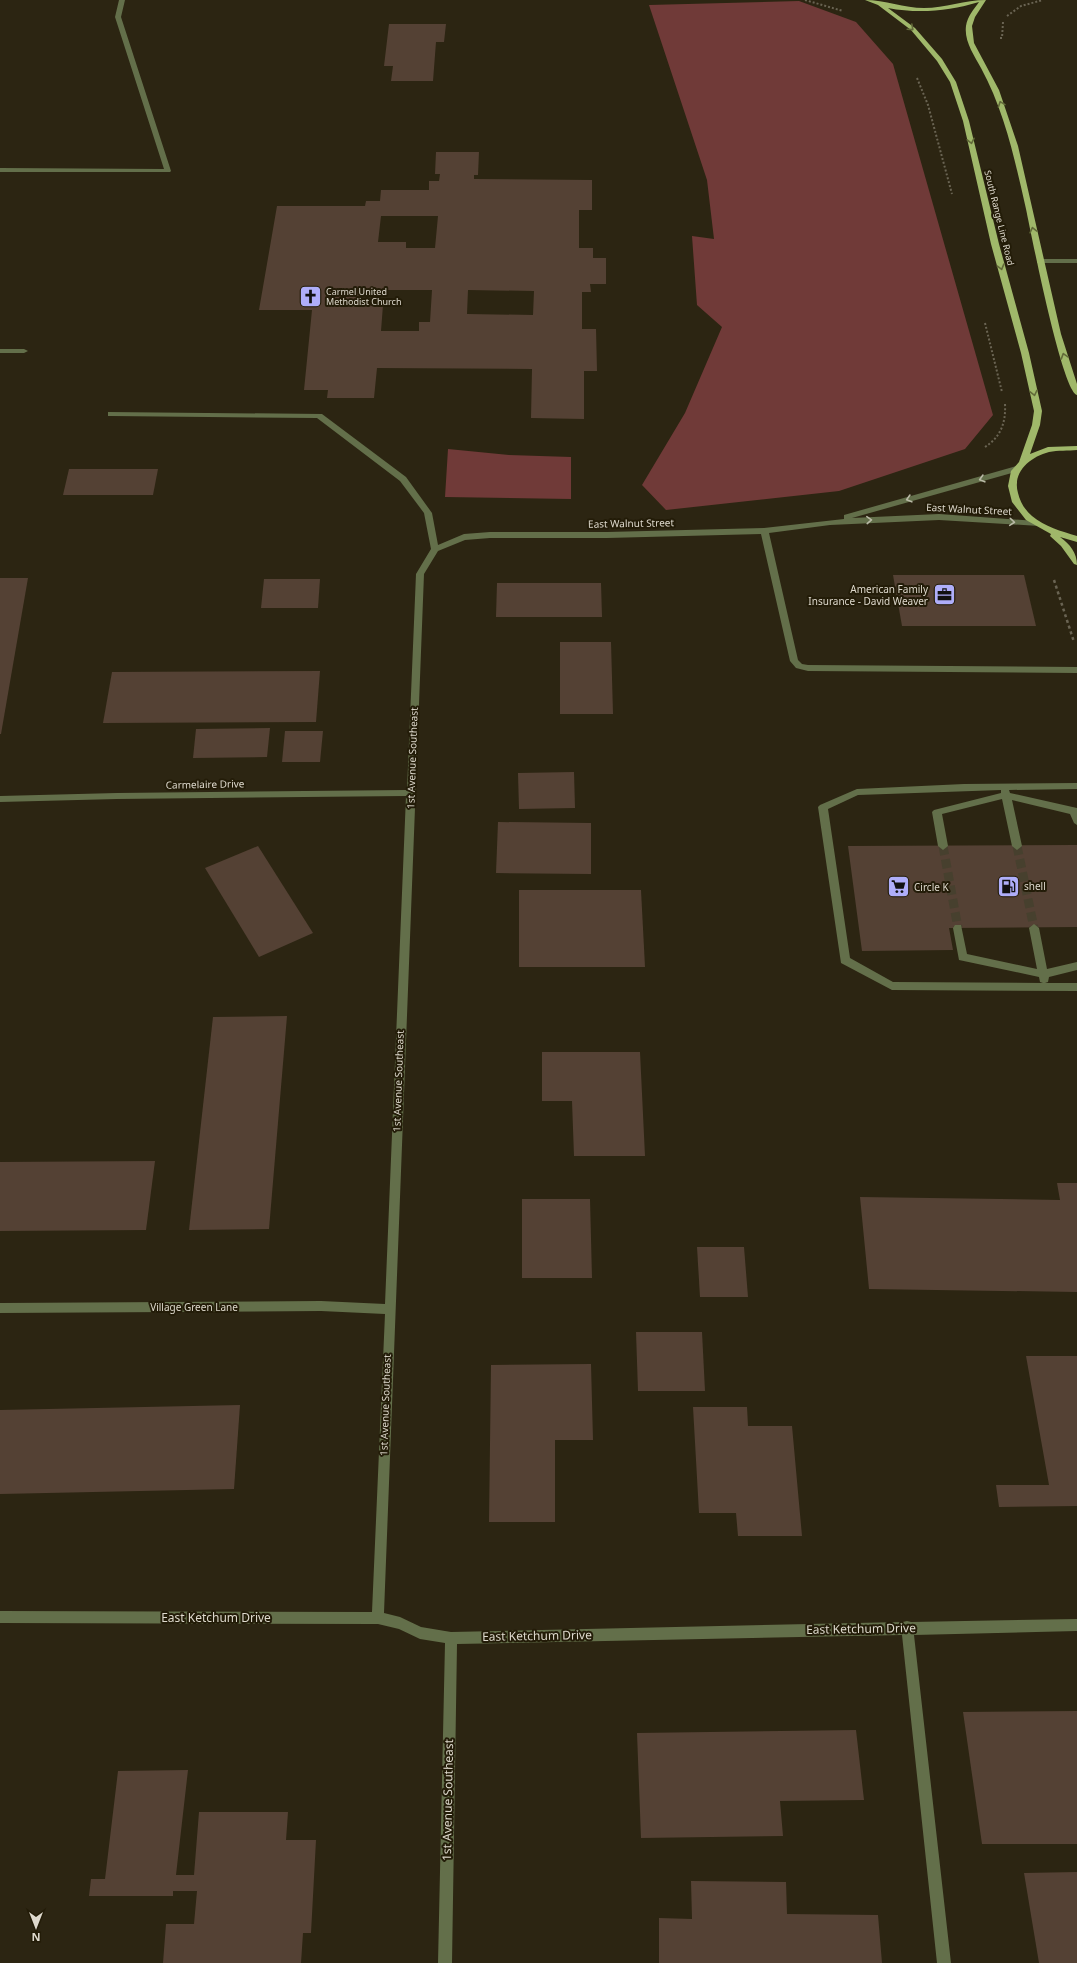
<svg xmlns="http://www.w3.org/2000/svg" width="1077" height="1963" font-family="'Noto Sans',sans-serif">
<rect width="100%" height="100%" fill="#2c2512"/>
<g fill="#703a38">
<path d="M799,1L856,22L893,64L993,415L965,449L839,491L666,510L642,485L685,413L722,327L697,305L692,236L714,239L707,180L649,5Z"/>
<path d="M448,449L509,455L571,457V499L445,497Z"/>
</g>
<g fill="#544134" fill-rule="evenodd">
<path d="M389,24H446L444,42H436L433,81H391L393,66H384Z"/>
<path d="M436,152H479L478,175H474V179L592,180V210H579V248H593V258H606V284H590L591,292H582V329H596L597,371H584V419L531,418L532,369L377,368L374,398H327L328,390H304L312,310H259L277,206H365L366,201H380L381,190H429V181H439L440,174H435ZM381,216H438L435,248H406V242H378ZM360,290H432L430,322H419V331H381L383,305H359ZM468,290L534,291L533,315L467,314Z"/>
<path d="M69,469H158L153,495H63Z"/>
<path d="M893,575H1024L1036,626H902Z"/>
<path d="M0,578H28L1,734H0Z"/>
<path d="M264,579H320L318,608H261Z"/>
<path d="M497,583H601L602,617H496Z"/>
<path d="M560,642H611L613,714H560Z"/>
<path d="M320,671L316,722L103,723L112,672Z"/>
<path d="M270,728L267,757L193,758L196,729Z"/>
<path d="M285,731H323L320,762H282Z"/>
<path d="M574,772L575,808L519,809L518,773Z"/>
<path d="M498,822L591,823V874L496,873Z"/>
<path d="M1077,845V927L949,928L953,950L862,951L848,846Z"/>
<path d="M258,846L313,933L259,957L205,868Z"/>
<path d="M519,890H641L645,967H519Z"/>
<path d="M287,1016L269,1229L189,1230L213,1017Z"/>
<path d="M542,1052H640L645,1156H574L572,1101H542Z"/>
<path d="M155,1161L146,1230L0,1231V1162Z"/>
<path d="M1057,1183H1077V1292L869,1289L860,1197L1060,1200Z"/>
<path d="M522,1199H590L592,1278H522Z"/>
<path d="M697,1247H744L748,1297H700Z"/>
<path d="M636,1332H702L705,1391H638Z"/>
<path d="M1026,1356H1077V1506L999,1507L996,1485H1049Z"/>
<path d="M591,1364L593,1440H555V1522H489L491,1365Z"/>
<path d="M240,1405L234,1489L0,1494V1410Z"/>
<path d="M693,1407H747L748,1426H792L802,1536H738L736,1513H699Z"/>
<path d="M1077,1711V1844H982L963,1712Z"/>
<path d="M856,1730L864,1800L780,1801L783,1836L641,1838L637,1733Z"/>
<path d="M188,1770L176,1875H194L199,1812H288L286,1840H316L311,1933H303L301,1963H163L166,1924H194L197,1891H173V1896H89L91,1879H105L118,1771Z"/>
<path d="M1077,1872V1963H1039L1024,1873Z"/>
<path d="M691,1881L786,1882L787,1914L878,1915L882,1963H659V1918L692,1919Z"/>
</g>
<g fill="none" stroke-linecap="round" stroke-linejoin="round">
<g stroke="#47402e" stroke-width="9" stroke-dasharray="9 4.5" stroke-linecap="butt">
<path d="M943,846L958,928"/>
<path d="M1017,846L1034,928"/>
</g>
<g stroke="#6a6453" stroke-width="2" stroke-dasharray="2 2" stroke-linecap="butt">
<path d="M805,0L843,11"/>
<path d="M1007,16L1021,6L1043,0"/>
<path d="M1000,38H1002L1003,22"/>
<path d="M917,78L928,105L952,194"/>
<path d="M985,323L1002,392"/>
<path d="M985,447C1001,437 1006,422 1005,404"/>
</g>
<path stroke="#6a6453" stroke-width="2.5" stroke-dasharray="3 3" stroke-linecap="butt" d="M1054,580L1074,642"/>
<g fill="#636f4a" fill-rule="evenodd">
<path d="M119,0H125L121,17L171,171L170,172H0V168L164,169L115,17Z"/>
<rect x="1037" y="259" width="40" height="4"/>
<path d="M0,349H24L28,351L24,353H0Z"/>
<path d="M108,412L322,414L406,477L432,513L438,545L464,534L490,532H607L764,528L844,519V515L1013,467L1016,466L1020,469L1019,471L852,518L939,514L1036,521L1039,522V526L939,520L830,525L769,533L798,660L802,664L808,665L1077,667V673L808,671L796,668L790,661L761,534L607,538H490L465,540L438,551L424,574L384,1613L400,1617L421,1627L451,1632L903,1622L907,1621L911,1622L1077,1619V1631L914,1635L951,1963H937L902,1635L457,1644L452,1963H438L445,1643L420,1639L399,1629L378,1624L0,1623V1611L372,1612L385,1314L321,1311L0,1313V1303L321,1301L385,1304L406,796L117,799L0,802V796L117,793L407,790L416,574L431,549L424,513L400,481L317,418L111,416H108Z"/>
<path d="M1077,783V789L1009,790L1010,793L1077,808V825L1074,823L1070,814L1012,800L1022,846L1017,850L1012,846L1002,799L942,814L948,846L943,850L938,846L932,812L934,810L1001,793V790L858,795L828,809L850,958L893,982L1043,983L1040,982L1039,977L959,960L953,928L955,925H961L967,954L1037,969L1029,928L1034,924L1039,928L1047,969L1077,962V970L1049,977L1048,982L1045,983H1077V991L892,990L841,963L818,807L820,805L857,789L964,784Z"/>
</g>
<path fill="#a0b86a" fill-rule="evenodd" d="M865,0C885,0 904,8 924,8C945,8 965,0 986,0L975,17L972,26L974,43L999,90L1018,146L1061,334L1077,384V395C1062,391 1031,233 1026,209C1015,161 1005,112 981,68C974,55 964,41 966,26C967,17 974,9 979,2C949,11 919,14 888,8L915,28L942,59L956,82L969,121L999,244L1029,353L1042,411L1040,425L1030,454L1048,447L1077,446V450C1068,451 1058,450 1049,452C1030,457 1012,472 1018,493C1020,502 1025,510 1032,516C1045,527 1061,531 1077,536V542L1060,537C1070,544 1077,553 1077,565L1074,564L1061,546L1050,536L1051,534L1026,520L1012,502L1008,486L1011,471L1019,462L1032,425L1034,411L1021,353L991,244L963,121L950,82L937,61L911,30L878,5Z"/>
</g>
<defs><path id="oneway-chevron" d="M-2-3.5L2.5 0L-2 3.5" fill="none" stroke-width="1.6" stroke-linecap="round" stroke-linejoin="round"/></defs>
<g stroke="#626a39">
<use href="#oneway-chevron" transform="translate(911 28) rotate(42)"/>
<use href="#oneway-chevron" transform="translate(1001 104) rotate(-110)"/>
<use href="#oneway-chevron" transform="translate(971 141) rotate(78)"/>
<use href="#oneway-chevron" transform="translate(1033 230) rotate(-104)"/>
<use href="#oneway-chevron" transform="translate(1001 267) rotate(75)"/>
<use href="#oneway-chevron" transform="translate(1064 356) rotate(-107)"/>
<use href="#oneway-chevron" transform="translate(1034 393) rotate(77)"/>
</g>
<g stroke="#b9b9a6">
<use href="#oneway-chevron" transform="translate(982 479) rotate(164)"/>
<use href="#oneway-chevron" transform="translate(909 499) rotate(164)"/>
<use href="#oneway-chevron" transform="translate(869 520) rotate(-3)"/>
<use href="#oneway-chevron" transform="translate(1012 522) rotate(5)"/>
</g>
<defs>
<symbol id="church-square" viewBox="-11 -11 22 22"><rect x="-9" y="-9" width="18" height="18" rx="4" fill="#afaefa" stroke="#231c08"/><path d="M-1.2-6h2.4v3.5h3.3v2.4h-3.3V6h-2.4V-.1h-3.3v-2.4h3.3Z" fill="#111"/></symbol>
<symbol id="office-square" viewBox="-11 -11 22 22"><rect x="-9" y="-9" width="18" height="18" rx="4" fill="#afaefa" stroke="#231c08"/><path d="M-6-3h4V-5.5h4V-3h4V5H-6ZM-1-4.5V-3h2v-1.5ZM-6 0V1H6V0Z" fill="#111"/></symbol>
<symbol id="fuel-square" viewBox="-11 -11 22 22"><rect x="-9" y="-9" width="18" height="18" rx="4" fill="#afaefa" stroke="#231c08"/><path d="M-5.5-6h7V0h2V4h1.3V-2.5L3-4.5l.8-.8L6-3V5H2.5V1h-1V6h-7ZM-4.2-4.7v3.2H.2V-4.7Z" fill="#111"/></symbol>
<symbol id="supermarket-square" viewBox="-11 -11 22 22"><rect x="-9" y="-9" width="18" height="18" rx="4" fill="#afaefa" stroke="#231c08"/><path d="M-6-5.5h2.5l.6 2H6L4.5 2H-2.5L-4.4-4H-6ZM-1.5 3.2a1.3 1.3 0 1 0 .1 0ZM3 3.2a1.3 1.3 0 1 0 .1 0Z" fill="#111"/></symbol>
</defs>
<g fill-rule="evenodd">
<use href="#church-square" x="298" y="284" width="25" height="25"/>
<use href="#office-square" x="932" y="582" width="25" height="25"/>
<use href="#fuel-square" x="996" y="874" width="25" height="25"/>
<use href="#supermarket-square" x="886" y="874" width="25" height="25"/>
</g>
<g text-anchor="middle" stroke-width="4" stroke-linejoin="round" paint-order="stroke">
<g font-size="9" fill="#ded9cd" stroke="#231c08">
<text transform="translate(999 218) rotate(76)" y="3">South Range Line Road</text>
</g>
<g font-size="9" fill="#ded9cd" stroke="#231c08" text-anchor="start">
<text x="326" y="295">Carmel United<tspan x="326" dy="10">Methodist Church</tspan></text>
</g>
<g font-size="10" fill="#ded9cd" stroke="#231c08">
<text transform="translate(969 509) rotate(3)" y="4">East Walnut Street</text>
<text transform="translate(631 523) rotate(-1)" y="4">East Walnut Street</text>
<text transform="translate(412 758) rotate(-88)" y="4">1st Avenue Southeast</text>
<text transform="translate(205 784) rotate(-1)" y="4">Carmelaire Drive</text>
<text transform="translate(398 1081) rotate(-88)" y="4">1st Avenue Southeast</text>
<text x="194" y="1311">Village Green Lane</text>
<text transform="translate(385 1405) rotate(-88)" y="4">1st Avenue Southeast</text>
</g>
<g font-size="10" fill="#ded9cd" stroke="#231c08" text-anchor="start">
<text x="928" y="593" text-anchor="end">American Family<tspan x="928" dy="12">Insurance - David Weaver</tspan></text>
<text x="1024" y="890">shell</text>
<text x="914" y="891">Circle K</text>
</g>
<g font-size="12" fill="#ded9cd" stroke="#231c08">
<text x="216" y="1622">East Ketchum Drive</text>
<text transform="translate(861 1629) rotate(-1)" y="4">East Ketchum Drive</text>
<text transform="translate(537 1636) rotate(-1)" y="4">East Ketchum Drive</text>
<text transform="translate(448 1800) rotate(-89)" y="4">1st Avenue Southeast</text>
</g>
</g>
<g transform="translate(36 1927) rotate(180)" stroke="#231c08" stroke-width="3" paint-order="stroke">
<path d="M0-3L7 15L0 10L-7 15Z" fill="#ded9cd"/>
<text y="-6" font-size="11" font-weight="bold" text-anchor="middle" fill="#ded9cd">N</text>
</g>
</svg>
